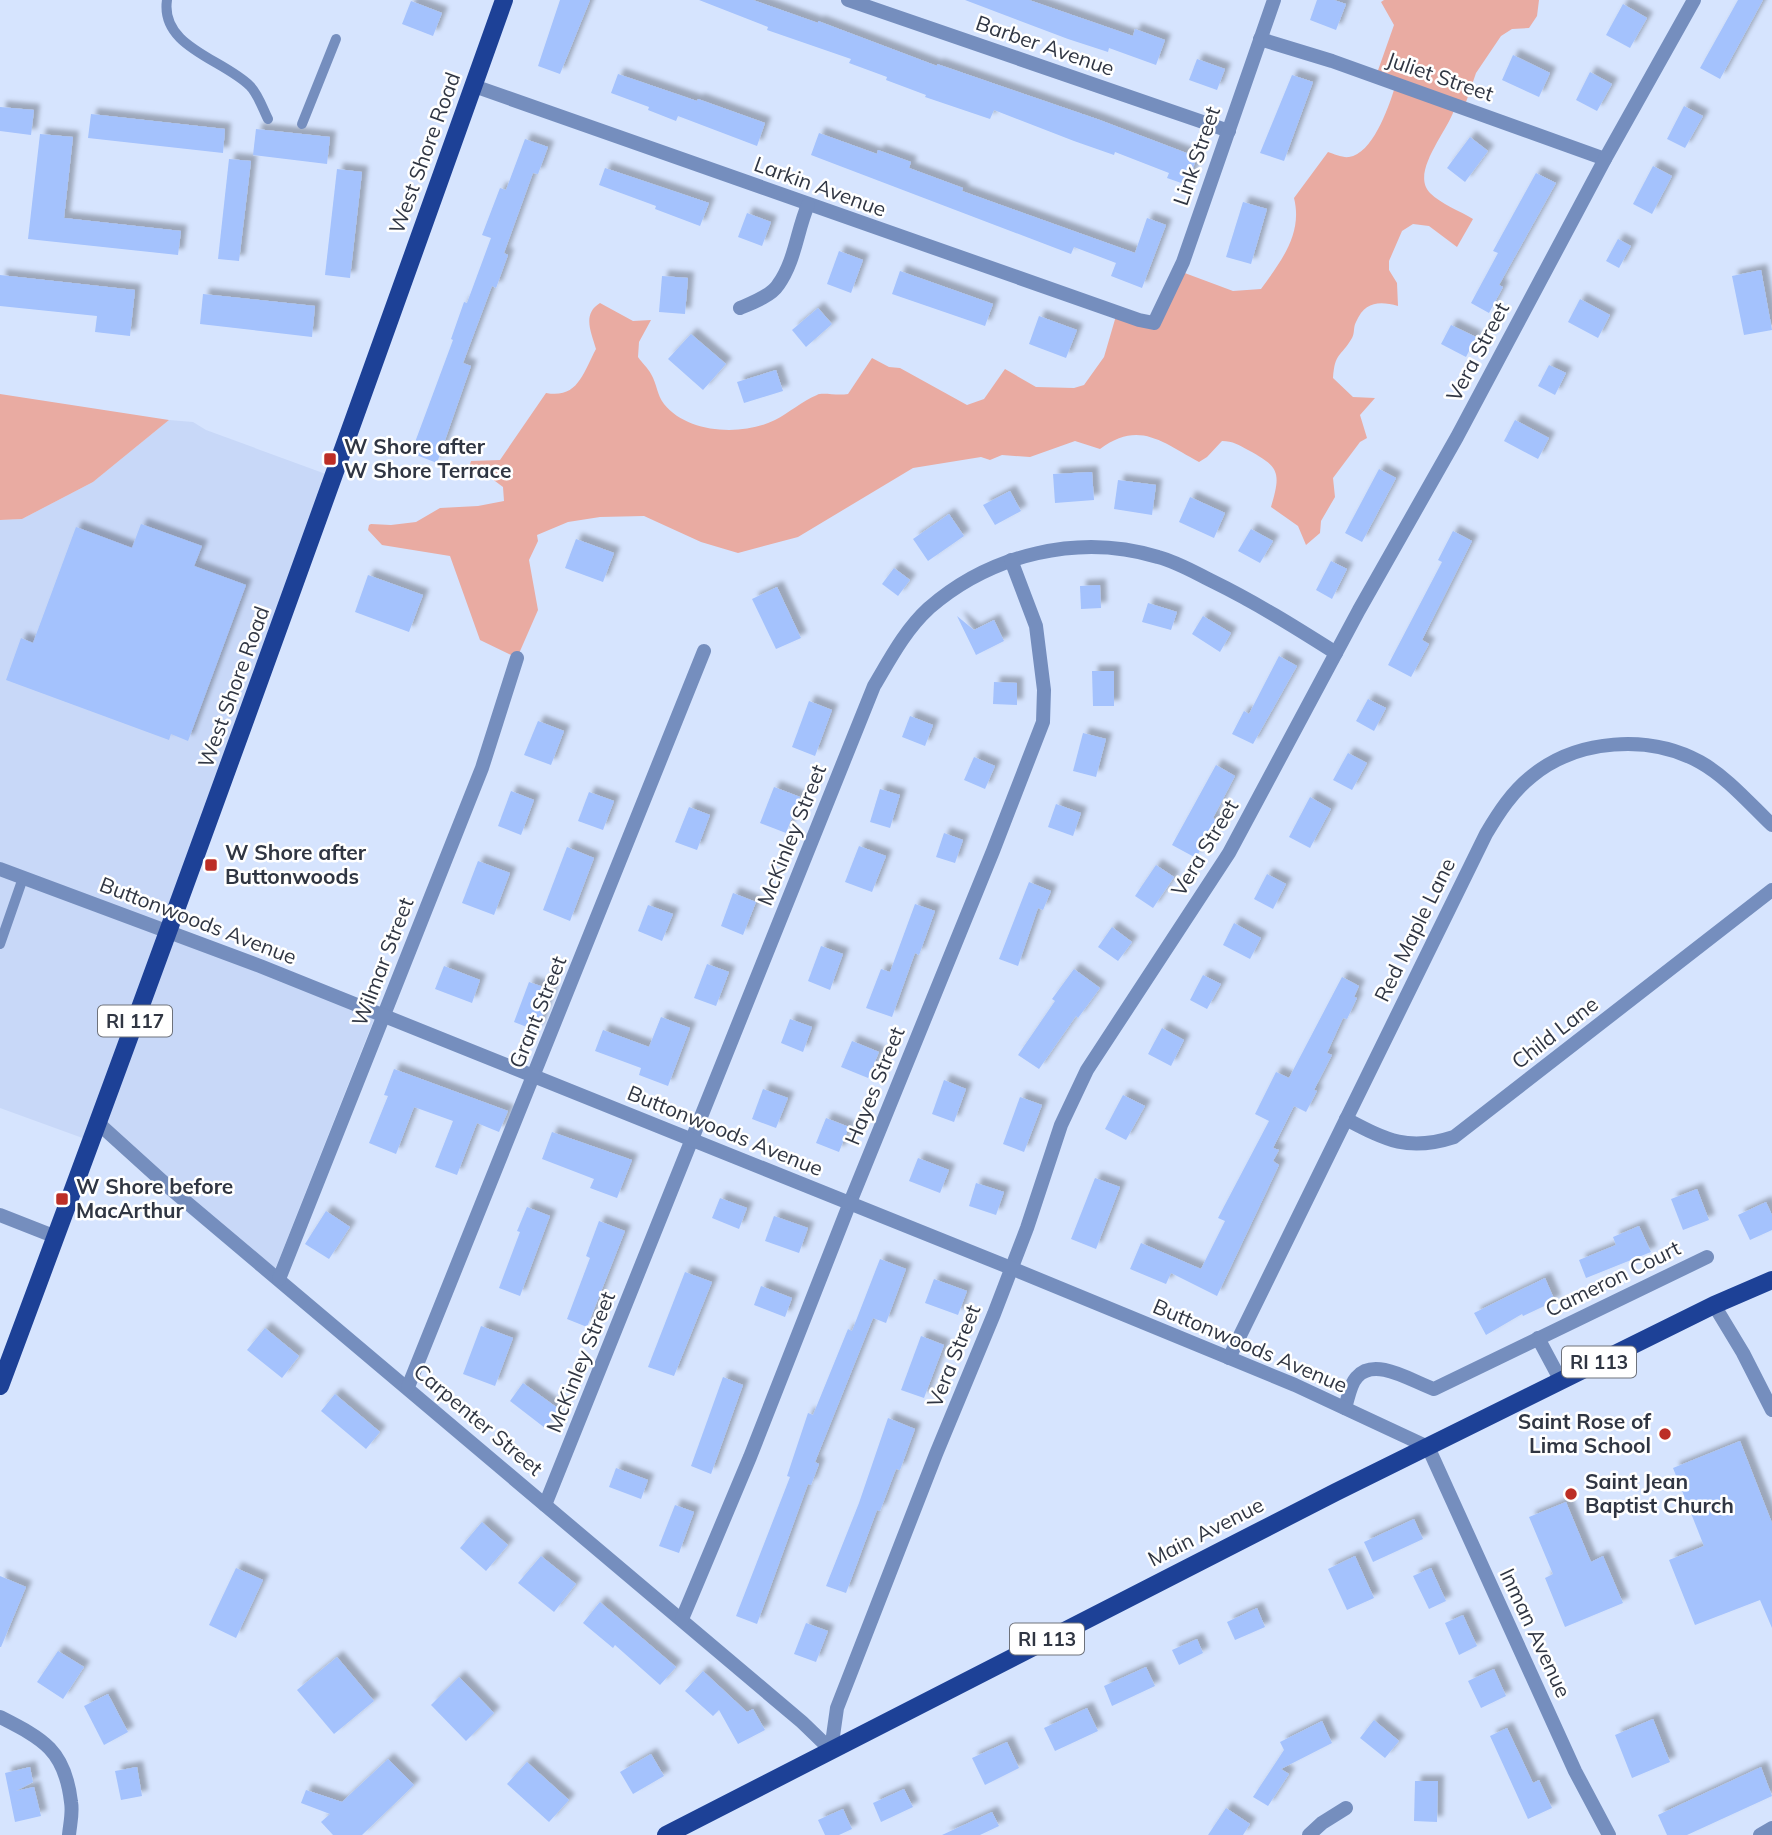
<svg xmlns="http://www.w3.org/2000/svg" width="1772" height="1835" font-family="Mulish,sans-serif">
<defs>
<filter id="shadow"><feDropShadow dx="6" dy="-6" stdDeviation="2" flood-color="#0004"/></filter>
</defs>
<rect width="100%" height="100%" fill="#d6e4fe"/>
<path fill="#c8d8f8" d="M169,420L193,422L206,430L334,477L173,935L376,1014L276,1267L269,1272L100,1128L88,1140L0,1108V520L22,519L93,482Z"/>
<g fill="#e9aba2">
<path d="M1384,0H1539L1537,16L1529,28L1512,29L1501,36L1476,73L1465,105L1454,110C1447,132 1410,173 1430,193C1441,204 1460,211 1473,219L1457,247L1429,226L1413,224L1402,231L1389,261V270L1397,283L1398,306C1380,301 1365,301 1356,322C1353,327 1355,333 1352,338C1340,358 1335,352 1333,378L1353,397L1375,398L1360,415L1367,438L1360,442L1333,478L1335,497L1321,521L1320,533L1306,545L1298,526L1271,507C1281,473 1280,467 1248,450C1239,445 1233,441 1222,441L1207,457L1199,462C1162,442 1139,420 1100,449L1075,441L1030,457L1002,455L990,460L981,457L913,468L798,537L738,553L701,542L644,516L600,517L568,522L537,535L538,541L529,560L538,610L517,658L480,640L450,556L382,545L368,530L369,525L371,524L391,525L416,522L440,508L478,506L504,501L503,487L487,475L468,471L471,461L500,460L546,393C578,399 583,373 596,349C591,332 582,314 600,303L633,321L651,320L639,342L638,357C642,363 648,368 651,374C657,384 657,395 664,404C688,434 743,436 775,420C789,413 802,401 817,395C822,392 837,396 848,394L872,358L889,367L900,368L967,405L984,399L1005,369L1036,387L1074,388L1084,385L1104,357L1116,316L1150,323L1182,272L1233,291L1261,289C1281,261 1303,234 1294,198L1328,152C1334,154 1343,158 1349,157C1372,154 1388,109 1394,90L1376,76L1394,25L1381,2Z"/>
<path d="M0,394L169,420L93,482L22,519L0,520Z"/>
</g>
<g fill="#a4c2fd" filter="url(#shadow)">
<path d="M560,0H590L560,74L538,66Z"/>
<path d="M699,0H753L818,23V21L937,66V64L1097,119L1197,157L1187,185L1167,178L1169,173L1115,152L1114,155L1074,141L994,110L990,119L925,97L926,95L886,80L887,77L849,63L851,59L767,30L768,27Z"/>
<path d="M965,0H1029L1133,36L1135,29L1165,40L1156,65L1109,48L1108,52L1068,39Z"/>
<path d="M1317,0H1334L1346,4L1336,30L1310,20Z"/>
<path d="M1738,0H1763L1720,79L1700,68Z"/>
<path d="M411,1L442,13L433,36L402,24Z"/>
<path d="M1623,4L1647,18L1630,48L1606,35Z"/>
<path d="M1513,55L1550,73L1539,97L1502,80Z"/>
<path d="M1197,59L1225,69L1217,90L1189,80Z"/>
<path d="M1590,72L1612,84L1597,111L1576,100Z"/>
<path d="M618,74L697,101L698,99L765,123L757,146L678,116L676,121L648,110L649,107L611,93Z"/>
<path d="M1292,75L1313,82L1284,161L1260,153Z"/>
<path d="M1684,106L1703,116L1685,148L1667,139Z"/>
<path d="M0,107L34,110L31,135L0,131Z"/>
<path d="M91,114L225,129L223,153L88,138Z"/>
<path d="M256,129L330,137L327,164L253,155Z"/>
<path d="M819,133L877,154L878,150L911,162L909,168L963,188L962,191L1135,253L1147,218L1166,225L1142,288L1111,276L1116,263L1074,247L1071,254L811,155Z"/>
<path d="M40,134L73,137L64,218L181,231L178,255L28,239Z"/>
<path d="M1470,137L1488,151L1465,182L1447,168Z"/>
<path d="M525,139L548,147L538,174L533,173L504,253L508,255L496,288L492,286L463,363L471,366L437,463L411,453L453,340L451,339L464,302L467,303L491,238L482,235L500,188L506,190Z"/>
<path d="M229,159L251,161L239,261L218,259Z"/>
<path d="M1653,166L1672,176L1652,214L1633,204Z"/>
<path d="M605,168L709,203L700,226L655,209L656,206L599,185Z"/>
<path d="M337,169L362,172L350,278L325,275Z"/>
<path d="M1536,173L1556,183L1499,285L1503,287L1489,313L1471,303L1498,253L1493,251Z"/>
<path d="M1243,202L1267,209L1251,264L1226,257Z"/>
<path d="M747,213L771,222L762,246L738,237Z"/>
<path d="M1618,239L1631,246L1619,268L1606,261Z"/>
<path d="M839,251L863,260L851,293L827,284Z"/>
<path d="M1761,270L1772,330L1744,335L1732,276Z"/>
<path d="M900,271L993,304L985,326L892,294Z"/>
<path d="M0,275L135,290L130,336L95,332L97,316L0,306Z"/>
<path d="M662,276L688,278L685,314L659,312Z"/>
<path d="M203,294L315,306L312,337L200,324Z"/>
<path d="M1580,299L1610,315L1598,338L1568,322Z"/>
<path d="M818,308L832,324L806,347L792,330Z"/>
<path d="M1039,316L1077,330L1066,358L1029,344Z"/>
<path d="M1451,325L1476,337L1466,357L1441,344Z"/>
<path d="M691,334L726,364L703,390L668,359Z"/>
<path d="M1549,365L1566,373L1555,395L1538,386Z"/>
<path d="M776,370L783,391L744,403L737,382Z"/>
<path d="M1515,420L1549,438L1538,459L1504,441Z"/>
<path d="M1379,469L1396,478L1362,542L1345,533Z"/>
<path d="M1092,472L1094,500L1055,503L1053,474Z"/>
<path d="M1118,480L1156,485L1152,515L1114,509Z"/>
<path d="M1010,491L1021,511L995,525L983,505Z"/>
<path d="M1190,497L1225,513L1214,538L1179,522Z"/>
<path d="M949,514L964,536L928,561L913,539Z"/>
<path d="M141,524L202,546L194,566L246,585L188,741L171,734L169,740L6,680L21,638L33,643L76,527L132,548Z"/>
<path d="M1251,529L1273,541L1260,563L1238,551Z"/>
<path d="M1453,531L1472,541L1422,640L1429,644L1411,677L1388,665L1442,562L1438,560Z"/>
<path d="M576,539L614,553L603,582L565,568Z"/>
<path d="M1331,561L1347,569L1332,599L1316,590Z"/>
<path d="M894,568L910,580L898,596L882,584Z"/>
<path d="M368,575L423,595L409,632L355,612Z"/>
<path d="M1100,585L1101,608L1081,609L1080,586Z"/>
<path d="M777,587L801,638L776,649L752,599Z"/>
<path d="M1148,603L1177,612L1171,630L1142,622Z"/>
<path d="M957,616L974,630L994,620L1004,641L976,655Z"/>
<path d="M1203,616L1231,633L1220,652L1192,634Z"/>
<path d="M1279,656L1297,666L1253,744L1232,734L1244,711L1249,714Z"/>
<path d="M1092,671H1114V706H1093Z"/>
<path d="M994,682L1017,683V705L993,704Z"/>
<path d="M1368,699L1386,708L1374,731L1356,721Z"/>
<path d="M809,701L832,710L815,756L792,747Z"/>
<path d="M910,716L933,725L925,746L902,737Z"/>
<path d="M538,721L564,731L551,765L524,755Z"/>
<path d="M1083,733L1106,739L1096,777L1073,771Z"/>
<path d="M1348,753L1367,763L1352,790L1333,780Z"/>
<path d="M974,757L995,766L985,789L964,780Z"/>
<path d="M1216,765L1235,776L1213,818L1216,820L1196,858L1172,845Z"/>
<path d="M774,787L800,797L786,833L760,823Z"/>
<path d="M880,789L900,795L890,828L870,822Z"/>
<path d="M511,791L534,800L521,835L498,826Z"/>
<path d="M589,792L614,801L603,830L578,821Z"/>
<path d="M1310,797L1331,809L1310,848L1289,837Z"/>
<path d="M1056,804L1081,813L1073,836L1048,827Z"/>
<path d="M689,807L710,815L697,850L675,842Z"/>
<path d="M944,833L963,840L955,863L936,857Z"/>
<path d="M859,846L886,856L872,892L845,882Z"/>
<path d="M567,847L594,858L570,921L543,910Z"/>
<path d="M478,861L510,873L494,915L462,903Z"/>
<path d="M1156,865L1174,877L1153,908L1135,896Z"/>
<path d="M1267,874L1286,884L1273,909L1254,899Z"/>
<path d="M1029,882L1051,891L1043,910L1038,908L1018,966L999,959Z"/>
<path d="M733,893L756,902L743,935L721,926Z"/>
<path d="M915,904L935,911L919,955L915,953L892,1017L866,1008L881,969L890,972Z"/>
<path d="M648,905L673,914L662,941L638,931Z"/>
<path d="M1234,923L1261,938L1250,959L1223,945Z"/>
<path d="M1112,927L1132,942L1118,961L1098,947Z"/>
<path d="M821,946L843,954L830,990L808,981Z"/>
<path d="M707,964L729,972L716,1006L694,998Z"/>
<path d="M444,966L480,980L472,1003L435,989Z"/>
<path d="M1074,969L1100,988L1078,1018L1076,1016L1039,1069L1018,1055L1055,1001L1052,999Z"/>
<path d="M1203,975L1221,984L1207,1009L1190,1000Z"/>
<path d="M1342,977L1359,986L1354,997L1357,998L1347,1019L1343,1018L1327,1053L1332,1055L1314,1090L1317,1091L1306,1112L1294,1106L1273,1148L1279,1150L1273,1161L1279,1165L1217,1296L1171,1273L1166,1284L1130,1269L1141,1243L1201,1269L1225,1221L1218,1218L1269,1121L1255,1114L1276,1072L1289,1078Z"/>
<path d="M529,982L552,990L537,1031L514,1022Z"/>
<path d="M661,1017L690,1028L668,1086L639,1075L641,1068L595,1051L603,1030L649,1047Z"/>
<path d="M790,1019L812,1027L803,1052L781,1043Z"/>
<path d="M1162,1028L1184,1040L1171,1066L1148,1054Z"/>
<path d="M852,1041L879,1052L868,1078L841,1067Z"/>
<path d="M394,1069L508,1111L499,1132L477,1123L457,1175L435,1167L453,1121L414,1107L396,1154L369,1143L388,1096L384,1095Z"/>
<path d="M944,1080L966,1089L954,1122L932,1114Z"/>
<path d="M763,1089L788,1098L776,1128L752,1119Z"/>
<path d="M1123,1095L1145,1106L1126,1140L1105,1129Z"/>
<path d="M1020,1097L1042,1105L1024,1152L1003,1144Z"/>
<path d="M826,1118L849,1127L839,1152L816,1143Z"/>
<path d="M552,1132L632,1160L617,1198L590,1188L594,1179L542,1159Z"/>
<path d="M918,1158L949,1170L940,1193L909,1181Z"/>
<path d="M1095,1178L1120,1187L1096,1249L1071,1239Z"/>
<path d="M976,1183L1004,1192L996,1215L969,1206Z"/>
<path d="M1697,1189L1709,1220L1683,1230L1671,1199Z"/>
<path d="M720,1198L747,1208L739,1229L712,1218Z"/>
<path d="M1766,1202L1772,1215V1230L1750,1240L1738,1215Z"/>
<path d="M527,1207L550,1216L520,1296L499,1288L520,1232L517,1231Z"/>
<path d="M326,1211L350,1227L329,1259L305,1244Z"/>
<path d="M774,1216L808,1228L799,1253L765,1241Z"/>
<path d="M599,1221L625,1231L587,1327L567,1319L590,1258L586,1256Z"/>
<path d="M1639,1226L1651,1252L1586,1278L1579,1260L1616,1245L1613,1237Z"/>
<path d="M880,1259L906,1269L886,1323L873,1318L815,1462L819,1464L811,1485L808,1484L757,1624L736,1616L790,1477L787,1476L808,1413L813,1415L848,1329L852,1331Z"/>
<path d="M685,1272L712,1282L674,1376L648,1367Z"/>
<path d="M1545,1278L1555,1301L1523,1316L1522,1314L1486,1335L1474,1313Z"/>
<path d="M934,1279L967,1291L958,1315L925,1303Z"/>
<path d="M761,1286L792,1298L785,1317L754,1305Z"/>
<path d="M481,1326L513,1338L495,1386L463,1374Z"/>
<path d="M265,1328L299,1356L282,1378L247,1350Z"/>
<path d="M921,1336L944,1345L924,1398L901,1390Z"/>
<path d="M723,1377L743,1385L711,1474L691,1466Z"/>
<path d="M523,1383L559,1409L545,1428L510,1401Z"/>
<path d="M335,1394L380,1432L366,1449L321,1411Z"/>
<path d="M888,1418L915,1429L900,1470L896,1469L880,1511L877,1510L846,1593L826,1586L859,1503Z"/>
<path d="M1740,1441L1772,1523V1628L1760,1600L1695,1625L1669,1560L1704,1546L1673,1468Z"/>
<path d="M616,1468L648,1480L641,1499L609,1487Z"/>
<path d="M1566,1502L1591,1562L1603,1556L1623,1603L1565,1627L1545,1578L1553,1574L1529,1517Z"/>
<path d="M675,1505L694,1512L679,1553L659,1546Z"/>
<path d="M1414,1519L1423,1539L1373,1562L1364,1542Z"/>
<path d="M482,1522L508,1545L486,1571L460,1548Z"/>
<path d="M541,1556L576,1584L554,1612L518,1583Z"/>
<path d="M1355,1556L1374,1598L1347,1610L1328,1569Z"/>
<path d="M236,1568L263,1580L236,1638L209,1625Z"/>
<path d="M1431,1568L1446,1601L1429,1609L1413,1576Z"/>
<path d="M0,1576L26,1587L1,1647H0Z"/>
<path d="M600,1602L676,1667L660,1685L615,1645L613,1648L583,1623Z"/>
<path d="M1257,1608L1265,1627L1235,1640L1227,1622Z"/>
<path d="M1463,1615L1477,1646L1459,1655L1445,1623Z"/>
<path d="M806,1623L828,1631L816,1662L794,1654Z"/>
<path d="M1197,1639L1203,1653L1179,1665L1172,1650Z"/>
<path d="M58,1651L84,1667L63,1699L37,1682Z"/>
<path d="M337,1657L374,1701L334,1734L297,1690Z"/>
<path d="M1146,1667L1155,1686L1112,1706L1104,1686Z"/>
<path d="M1494,1669L1506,1696L1481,1708L1468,1681Z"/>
<path d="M703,1671L747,1712L753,1709L765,1730L738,1744L719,1710L713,1716L685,1691Z"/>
<path d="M459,1677L494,1713L466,1741L431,1705Z"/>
<path d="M108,1694L128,1732L104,1745L84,1706Z"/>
<path d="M1087,1708L1098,1731L1055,1751L1044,1728Z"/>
<path d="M1653,1719L1670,1762L1632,1778L1615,1735Z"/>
<path d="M1374,1720L1399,1741L1385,1758L1360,1738Z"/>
<path d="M1322,1721L1332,1743L1281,1769L1289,1774L1268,1806L1253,1797L1284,1750L1280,1742Z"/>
<path d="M1507,1728L1533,1783L1539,1780L1552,1808L1528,1819L1490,1736Z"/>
<path d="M1007,1742L1019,1768L985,1785L972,1758Z"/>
<path d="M651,1754L664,1776L633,1794L620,1772Z"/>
<path d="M388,1759L414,1785L362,1835H333L321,1822L330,1814L301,1803L306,1790L342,1802Z"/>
<path d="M527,1762L569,1800L549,1822L507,1784Z"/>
<path d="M30,1767L33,1782L16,1791L34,1787L41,1816L15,1822L5,1773Z"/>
<path d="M137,1767L142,1796L121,1800L115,1771Z"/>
<path d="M1761,1767L1772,1796L1687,1835H1667L1658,1815Z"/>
<path d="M1415,1781H1438L1437,1822L1414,1821Z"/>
<path d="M904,1789L913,1807L881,1822L873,1803Z"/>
<path d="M1226,1808L1250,1824L1243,1835H1208Z"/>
<path d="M843,1809L852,1829L839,1835H825L818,1820Z"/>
<path d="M992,1812L999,1826L980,1835H942Z"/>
</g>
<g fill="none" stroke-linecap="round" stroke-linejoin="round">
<g stroke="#758ebe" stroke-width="10">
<path d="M167,0C160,47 223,59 250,86C258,94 263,109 268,119"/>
<path d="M302,124L336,39"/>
<path d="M0,944L23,878"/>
</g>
<g stroke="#758ebe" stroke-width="14">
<path d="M848,0L1229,131"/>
<path d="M1260,39L1332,61L1605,159"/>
<path d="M474,86L1139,320L1154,323L1183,262L1274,0"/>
<path d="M740,308C752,303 771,296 778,285C795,262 797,230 808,205"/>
<path d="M1346,1119C1386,1140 1408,1152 1454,1137L1772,890"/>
<path d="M98,1123L172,1190L802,1722L831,1750"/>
<path d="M0,1215L56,1237"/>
<path d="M279,1279L482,768L517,658"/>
<path d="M1714,1305L1743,1353L1772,1410"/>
<path d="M1538,1338L1561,1381"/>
<path d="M1229,1358L1486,834C1499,812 1512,792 1532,776C1577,739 1649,734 1700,762C1727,777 1750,804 1772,825"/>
<path d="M408,1387L704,651"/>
<path d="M1345,1408C1348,1399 1350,1384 1357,1377C1375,1356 1413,1382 1434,1389L1707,1257"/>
<path d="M1428,1447L1575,1771L1609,1835"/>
<path d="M545,1505L874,686C890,659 905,630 929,608C991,554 1079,533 1158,557C1177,562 1194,572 1212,581C1255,602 1295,627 1336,653"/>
<path d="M682,1619L750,1457L849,1205L993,851L1043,722L1044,690L1036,626L1011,560"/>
<path d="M0,1717C43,1739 65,1750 71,1802C73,1813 70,1824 69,1835"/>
<path d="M831,1750L837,1708L936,1454L994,1314L1027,1228L1061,1125L1087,1070L1229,853L1359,610L1457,437L1605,159L1694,0"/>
<path d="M1309,1835L1322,1823L1346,1808"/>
<path d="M1760,1835L1772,1828"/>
</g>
<path stroke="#758ebe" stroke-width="14" d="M0,869L260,966L1011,1268L1295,1385L1428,1447"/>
<g stroke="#1d4197" stroke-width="18">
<path d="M0,1386C172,926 339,463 504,0"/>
<path d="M666,1835L1336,1492L1714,1305L1772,1280"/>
</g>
</g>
<g fill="#bc2e26" stroke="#fff" stroke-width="2.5">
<rect x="323" y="452" width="14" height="14" rx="3.5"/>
<rect x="204" y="858" width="14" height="14" rx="3.5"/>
<rect x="55" y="1192" width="14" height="14" rx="3.5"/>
<circle cx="1665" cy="1434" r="7"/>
<circle cx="1571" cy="1494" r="7"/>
</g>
<g text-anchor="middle" stroke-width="5" stroke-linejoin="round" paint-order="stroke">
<g fill="#fff" stroke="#6e727b" stroke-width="2">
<rect x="98" y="1005.5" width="74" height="31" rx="5"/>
<rect x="1562" y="1346.5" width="74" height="31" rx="5"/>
<rect x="1010" y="1623.5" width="74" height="31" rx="5"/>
</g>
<g font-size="19" font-weight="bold" fill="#303643">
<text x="135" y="1028">RI 117</text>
<text x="1599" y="1369">RI 113</text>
<text x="1047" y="1646">RI 113</text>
</g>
<g font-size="21" fill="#303643" stroke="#fff">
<text transform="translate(1045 46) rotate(19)" y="7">Barber Avenue</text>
<text transform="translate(1440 77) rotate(19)" y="7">Juliet Street</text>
<text transform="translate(425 153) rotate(-70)" y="7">West Shore Road</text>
<text transform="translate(1197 156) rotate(-71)" y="7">Link Street</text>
<text transform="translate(820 187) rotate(20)" y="7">Larkin Avenue</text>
<text transform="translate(1478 352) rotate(-62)" y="7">Vera Street</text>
<text transform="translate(234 687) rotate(-70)" y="7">West Shore Road</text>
<text transform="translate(792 835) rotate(-68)" y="7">McKinley Street</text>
<text transform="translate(1205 848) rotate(-59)" y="7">Vera Street</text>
<text transform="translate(198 921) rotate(21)" y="7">Buttonwoods Avenue</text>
<text transform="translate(1415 930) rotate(-64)" y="7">Red Maple Lane</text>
<text transform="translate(383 962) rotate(-69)" y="7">Wilmar Street</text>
<text transform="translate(538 1012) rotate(-68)" y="7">Grant Street</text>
<text transform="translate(1555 1033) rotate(-38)" y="7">Child Lane</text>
<text transform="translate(875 1086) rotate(-68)" y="7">Hayes Street</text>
<text transform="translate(725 1131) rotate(22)" y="7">Buttonwoods Avenue</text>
<text transform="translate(1613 1279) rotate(-26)" y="7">Cameron Court</text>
<text transform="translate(1250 1346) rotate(23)" y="7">Buttonwoods Avenue</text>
<text transform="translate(954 1356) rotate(-68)" y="7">Vera Street</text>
<text transform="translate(581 1362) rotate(-68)" y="7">McKinley Street</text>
<text transform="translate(478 1420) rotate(40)" y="7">Carpenter Street</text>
<text transform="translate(1206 1532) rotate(-27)" y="7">Main Avenue</text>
<text transform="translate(1535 1633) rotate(65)" y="7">Inman Avenue</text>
</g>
<g font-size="21" font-weight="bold" fill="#303643" stroke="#fff" text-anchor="start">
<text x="344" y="454">W Shore after<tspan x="344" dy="24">W Shore Terrace</tspan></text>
<text x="225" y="860">W Shore after<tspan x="225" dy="24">Buttonwoods</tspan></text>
<text x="76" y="1194">W Shore before<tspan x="76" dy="24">MacArthur</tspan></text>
<text x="1651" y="1429" text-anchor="end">Saint Rose of<tspan x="1651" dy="24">Lima School</tspan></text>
<text x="1585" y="1489">Saint Jean<tspan x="1585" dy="24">Baptist Church</tspan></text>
</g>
</g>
</svg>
